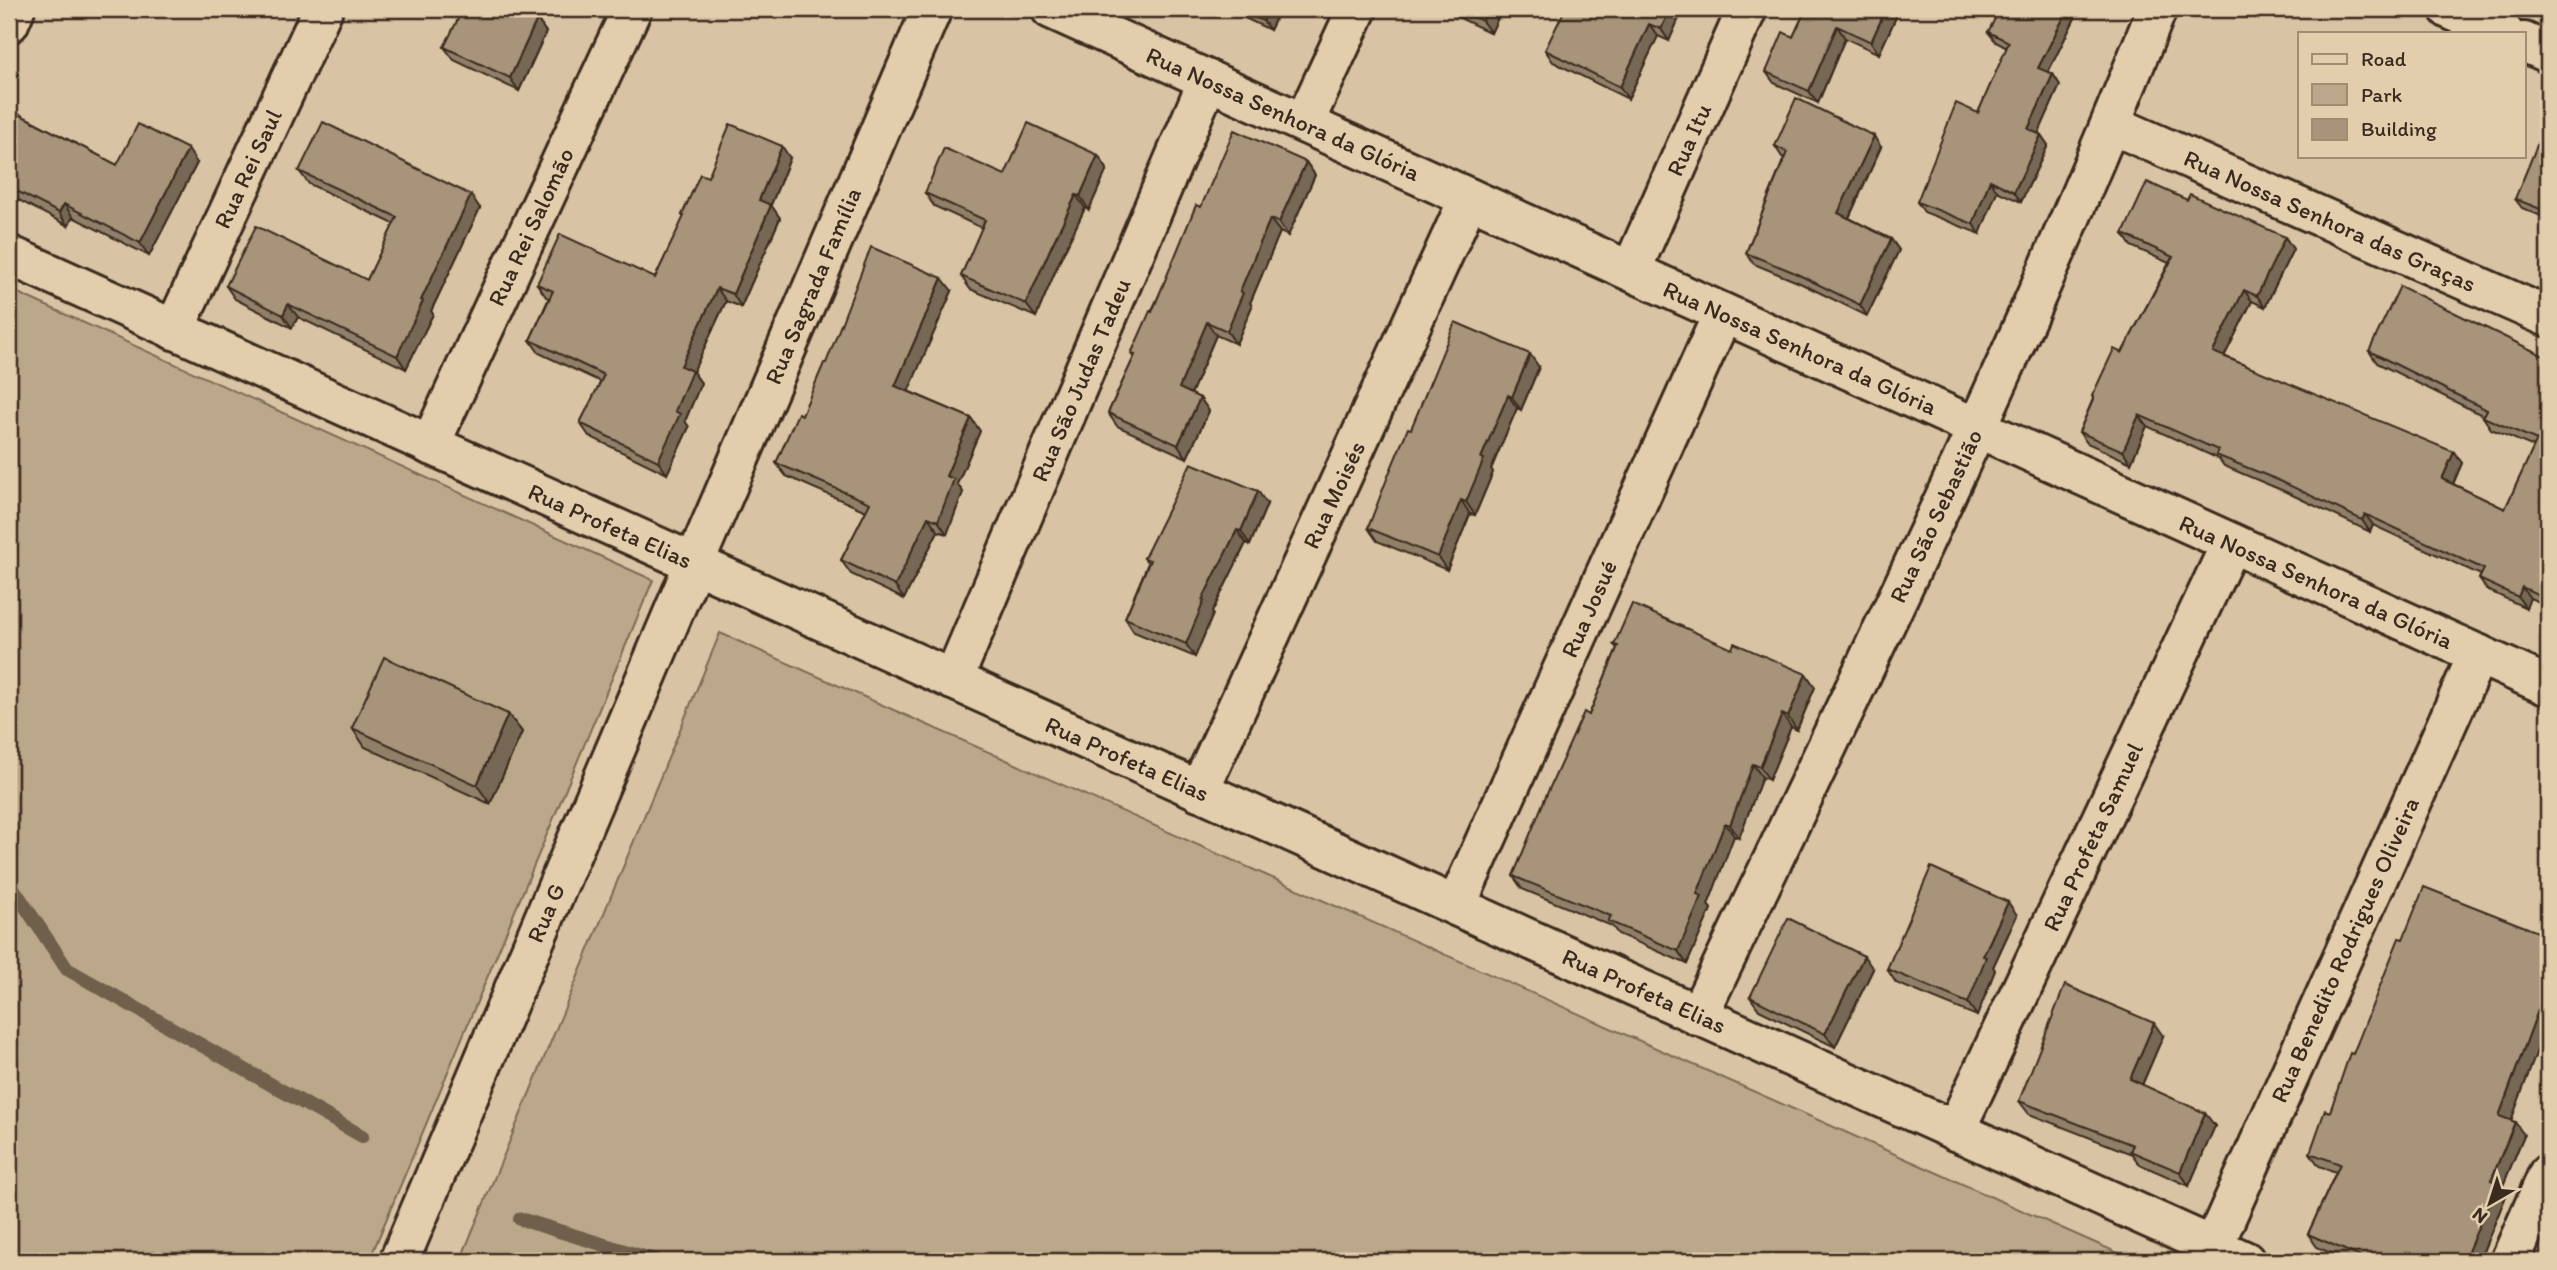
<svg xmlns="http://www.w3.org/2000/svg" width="2557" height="1270" font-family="Itim,sans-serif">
<rect width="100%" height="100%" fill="#d8c4a4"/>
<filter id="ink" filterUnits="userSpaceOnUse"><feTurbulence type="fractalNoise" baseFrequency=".0143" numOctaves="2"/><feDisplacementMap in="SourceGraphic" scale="14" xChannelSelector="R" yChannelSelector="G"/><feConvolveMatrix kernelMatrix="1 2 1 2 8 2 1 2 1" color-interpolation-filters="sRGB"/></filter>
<g filter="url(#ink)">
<g fill="#bba88a" stroke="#7b6954" stroke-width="2">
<path d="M9,289L653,580L369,1261H9Z"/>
<path d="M720,633L2136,1261H460Z"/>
</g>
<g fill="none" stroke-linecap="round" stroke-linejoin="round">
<g stroke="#705e4b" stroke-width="14">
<path d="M9,882L67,969L362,1136"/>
<path d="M520,1219L657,1261"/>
</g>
<defs>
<g id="minor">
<path d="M1051,9L2548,686"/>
<path d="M2449,9L2504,33"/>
<path d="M9,23L15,9"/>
<path d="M2524,42L2548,53"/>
<path d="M1304,123L1357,9"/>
<path d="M2111,124L2548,317"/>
<path d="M9,255L2245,1261"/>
<path d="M1631,271L1747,9"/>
<path d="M174,330L323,9"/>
<path d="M430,445L632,9"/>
<path d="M953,680L1208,80"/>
<path d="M1199,791L1469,198"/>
<path d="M1456,906L1723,313"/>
<path d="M1698,1016C1857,683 2021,352 2157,9"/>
<path d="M1955,1131L2231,543"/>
<path d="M2213,1247L2478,654"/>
<path d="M399,1261L694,564L932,9"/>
<path d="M2510,1261L2548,1174"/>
</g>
</defs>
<use href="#minor" stroke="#3b2a1e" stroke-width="44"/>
<use href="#minor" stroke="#e2ceac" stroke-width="38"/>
</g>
<g fill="#907f69" stroke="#3b2a1e" stroke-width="2">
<path d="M1233,9H1280L1270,30L1236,14Z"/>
<path d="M1441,9H1502L1491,33Z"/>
<path d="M1605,9H1683L1669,41L1658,36L1628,99L1553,62L1545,50L1602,16Z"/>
<path d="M1806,9H1891L1896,17L1879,54L1845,38L1818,103L1774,83L1766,72L1793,37Z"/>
<path d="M2075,18L2048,72L2053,74L2060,85L2038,134L2041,135L2048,145L2021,202L1997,191L1980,234L1924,212L1917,202L1978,113L2007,48L1996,42L1988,32Z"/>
<path d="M537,19L546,32L519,91L454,60L444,47Z"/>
<path d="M9,109L117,165L197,163L149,256L73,217L68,226L9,195Z"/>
<path d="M2548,136V219L2522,208L2515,199Z"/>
<path d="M1775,146L1881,147L1849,218L1891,239L1899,250L1867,316L1800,283L1754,264L1746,253L1784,158L1782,157Z"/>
<path d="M1098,155L1107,169L1089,210L1085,208L1060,260L1036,317L970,289L961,276L982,228L934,206L925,193Z"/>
<path d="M790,158L771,205L780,218L741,307L726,301L693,372L701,383L685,421L689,427L667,474L589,436L580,423L601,382L539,353L530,340L549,298L546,297L537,284L655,278L684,217L682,215L708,177Z"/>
<path d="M1306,162L1315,175L1288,236L1280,232L1250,303L1252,306L1236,344L1216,335L1191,394L1200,398L1209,411L1187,458L1117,426L1108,413L1134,357L1131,354L1201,207Z"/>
<path d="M299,171L480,208L431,311L433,314L406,369L298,317L292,328L235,299L226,286L367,280L394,224L309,184Z"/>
<path d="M2187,200L2285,237L2293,249L2265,307L2252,301L2224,356L2462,463L2453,484L2505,509L2534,447L2491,429L2483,417L2484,416L2377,363L2369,351L2536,353L2548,358V606L2530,598L2526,608L2487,590L2479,579L2481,575L2373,525L2370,532L2286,492L2224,466L2219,459L2147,426L2131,463L2087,443L2079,432L2093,399L2092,396L2122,353L2169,263L2131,246L2123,234Z"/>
<path d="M952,291L908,391L971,418L980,431L957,484L963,492L947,534L938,531L904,599L851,574L841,560L866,511L786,476L776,463L802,415L826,363Z"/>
<path d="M1539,367L1521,410L1517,408L1491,469L1493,472L1475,515L1470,514L1447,570L1377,541L1368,528L1411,429Z"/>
<path d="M1267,504L1250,545L1246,543L1212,612L1213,614L1195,657L1134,632L1125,618L1148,563L1144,558Z"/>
<path d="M1614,645L1732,649L1806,674L1815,687L1797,730L1791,727L1769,780L1762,777L1739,838L1734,836L1708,905L1711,909L1687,964L1618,934L1612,926L1522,889L1513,876L1589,715L1617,648Z"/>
<path d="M508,714L522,732L490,804L365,747L352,728Z"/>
<path d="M2017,915L1993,967L1995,970L1977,1016L1896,983L1887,969Z"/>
<path d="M2548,936V1021L2511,1120L2524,1135L2501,1190L2506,1196L2479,1261H2348L2317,1247L2308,1234L2336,1172L2319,1166L2310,1153L2330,1112L2353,1054L2403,939Z"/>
<path d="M1873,969L1835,1047L1759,1010L1750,997Z"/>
<path d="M2163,1036L2142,1085L2215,1126L2189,1186L2139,1164L2132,1154L2029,1114L2019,1101Z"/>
</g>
<g fill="#766855" stroke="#3b2a1e" stroke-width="2">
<path d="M1269,9H1280L1270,30L1263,21Z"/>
<path d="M1488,9H1502L1491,33L1482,21Z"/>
<path d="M1670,9H1683L1669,41L1661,29Z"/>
<path d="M1886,9H1891L1896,17L1879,54L1871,42Z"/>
<path d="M2068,9L2075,18L2045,78L2038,68Z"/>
<path d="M537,19L546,32L519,91L510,78Z"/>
<path d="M1649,24L1658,36L1628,99L1620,87Z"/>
<path d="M1837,26L1845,38L1818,103L1809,91Z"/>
<path d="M2053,74L2060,85L2036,139L2028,129Z"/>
<path d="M2041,135L2048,145L2021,202L2014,192Z"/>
<path d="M1874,136L1881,147L1846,224L1838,213Z"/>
<path d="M782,146L790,158L768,212L759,200Z"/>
<path d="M188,149L197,163L149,256L140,243Z"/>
<path d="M1098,155L1107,169L1089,210L1080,196Z"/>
<path d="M1306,162L1315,175L1288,236L1279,222Z"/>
<path d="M1990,180L1997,191L1980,234L1973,224Z"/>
<path d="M471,195L480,208L431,311L433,314L406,369L397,356L421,300Z"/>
<path d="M1076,195L1085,208L1060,260L1036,317L1026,304L1051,247Z"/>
<path d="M64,204L73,217L68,226L59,213Z"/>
<path d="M771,205L780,218L741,307L733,294Z"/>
<path d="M1270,219L1280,232L1250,303L1252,306L1236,344L1227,331L1240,291Z"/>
<path d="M2285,237L2293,249L2265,307L2257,296Z"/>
<path d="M1891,239L1899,250L1867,316L1860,305Z"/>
<path d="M942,278L952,291L905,399L895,386Z"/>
<path d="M717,288L726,301L693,372L701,383L685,421L689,427L667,474L658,461L681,366Z"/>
<path d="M2244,290L2252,301L2221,363L2213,352Z"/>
<path d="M288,304L298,317L292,328L283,315Z"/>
<path d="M1207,322L1216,335L1188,401L1179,388Z"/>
<path d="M1530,354L1539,367L1521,410L1512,397Z"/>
<path d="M1508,395L1517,408L1491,469L1493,472L1475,515L1466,502L1481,458Z"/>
<path d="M1200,398L1209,411L1187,458L1178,445Z"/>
<path d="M2139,415L2147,426L2131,463L2123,451Z"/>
<path d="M971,418L980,431L957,484L963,492L947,534L938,521L946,476Z"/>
<path d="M2454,452L2462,463L2450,491L2442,479Z"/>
<path d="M1258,491L1267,504L1250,545L1241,531Z"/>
<path d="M1461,500L1470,514L1447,570L1438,557Z"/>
<path d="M2365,514L2373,525L2370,532L2362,520Z"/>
<path d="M928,517L938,531L904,599L895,586Z"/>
<path d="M1237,530L1246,543L1212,612L1213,614L1195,657L1186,644L1202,600Z"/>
<path d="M2522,587L2530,598L2526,608L2518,597Z"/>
<path d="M1806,674L1815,687L1797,730L1788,717Z"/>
<path d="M508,714L522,732L490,804L477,785Z"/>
<path d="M1782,714L1791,727L1769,780L1760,767Z"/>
<path d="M1753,764L1762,777L1739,838L1730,825Z"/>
<path d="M1725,823L1734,836L1708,905L1711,909L1687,964L1678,951L1697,894Z"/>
<path d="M2008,902L2017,915L1993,967L1995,970L1977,1016L1968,1003L1983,956Z"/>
<path d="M1864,956L1873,969L1835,1047L1825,1034Z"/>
<path d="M2544,994L2548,1000V1021L2508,1129L2499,1116Z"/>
<path d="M2154,1023L2163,1036L2139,1092L2130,1079Z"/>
<path d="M2205,1113L2215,1126L2189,1186L2180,1172Z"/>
<path d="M2515,1122L2524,1135L2501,1190L2506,1196L2479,1261H2464L2491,1180Z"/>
</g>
<g fill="#a8947a" stroke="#3b2a1e" stroke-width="2">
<path d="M463,9H515L537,19L510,78L444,47Z"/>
<path d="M1238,9H1269L1263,21Z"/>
<path d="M1457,9H1488L1482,21Z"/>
<path d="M1565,9H1586L1602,16L1605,9H1670L1661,29L1649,24L1620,87L1545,50Z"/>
<path d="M1806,9H1886L1871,42L1837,26L1809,91L1766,72L1783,32L1793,37Z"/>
<path d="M2000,9H2068L2038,68L2053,74L2028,129L2041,135L2014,192L1990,180L1973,224L1917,202L1956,103L1978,113L2009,42L1988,32Z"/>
<path d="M1796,98L1874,136L1838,213L1891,239L1860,305L1793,272L1746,253L1787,152L1775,146Z"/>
<path d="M9,109L117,165L138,124L188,149L140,243L64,204L59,213L9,187Z"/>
<path d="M323,122L471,195L421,300L423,301L397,356L288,304L283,315L226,286L256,226L367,280L397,217L299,171Z"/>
<path d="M1028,123L1098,155L1080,196L1076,195L1051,247L1026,304L961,276L985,220L925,193L944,148L1005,175Z"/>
<path d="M730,124L782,146L759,200L771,205L733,294L717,288L681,366L692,371L675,411L680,414L658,461L580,423L604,375L530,340L553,291L537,284L560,234L655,278L684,216L682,215L700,174L708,177Z"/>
<path d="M1234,130L1306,162L1279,222L1270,219L1240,291L1243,293L1227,331L1207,322L1179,388L1200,398L1178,445L1108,413L1135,355L1131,354L1150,311L1152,312L1196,205L1201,207Z"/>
<path d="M2542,133L2548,136V212L2515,199Z"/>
<path d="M2147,182L2187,200L2190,194L2285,237L2257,296L2244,290L2213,352L2454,452L2442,479L2505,509L2537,440L2483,417L2487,410L2369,351L2400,286L2548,358V599L2522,587L2518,597L2479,579L2484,569L2365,514L2362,520L2278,480L2216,455L2218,450L2139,415L2123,451L2079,432L2094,398L2092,396L2114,349L2122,353L2173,257L2123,234Z"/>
<path d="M871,247L942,278L895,386L971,418L946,476L954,479L938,521L928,517L895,586L841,560L870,503L776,463L798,413L802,415L824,363H826Z"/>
<path d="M1455,322L1530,354L1512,397L1508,395L1481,458L1484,459L1466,502L1461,500L1438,557L1368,528L1390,471L1408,428L1411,429Z"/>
<path d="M1191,463L1258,491L1241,531L1237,530L1202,600L1204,601L1186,644L1125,618L1150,560L1144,558Z"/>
<path d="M1632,604L1732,649L1734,643L1806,674L1788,717L1782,714L1760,767L1753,764L1730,825L1725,823L1697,894L1702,896L1678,951L1608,921L1611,916L1513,876L1546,796L1584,712L1589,715L1618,646L1614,645Z"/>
<path d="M384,657L508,714L477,785L352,728Z"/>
<path d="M1931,867L2008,902L1983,956L1986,957L1968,1003L1887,969Z"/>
<path d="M2424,887L2548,936V996L2544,994L2499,1116L2515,1122L2491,1180L2497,1183L2464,1261H2370L2308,1234L2340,1164L2310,1153L2325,1110L2330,1112L2350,1053L2353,1054L2399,938L2403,939Z"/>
<path d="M1788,918L1864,956L1825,1034L1750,997Z"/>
<path d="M2065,985L2154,1023L2130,1079L2205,1113L2180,1172L2130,1151L2133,1145L2019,1101Z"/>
</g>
</g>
<g text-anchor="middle" stroke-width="6" stroke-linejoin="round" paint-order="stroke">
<g font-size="24" fill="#3b2a1e" stroke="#e2ceac">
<text transform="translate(1283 114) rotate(24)" y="8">Rua Nossa Senhora da Glória</text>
<text transform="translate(1689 140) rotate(-66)" y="8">Rua Itu</text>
<text transform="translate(248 169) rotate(-65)" y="8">Rua Rei Saul</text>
<text transform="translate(2330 221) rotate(24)" y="8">Rua Nossa Senhora das Graças</text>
<text transform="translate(531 227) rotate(-65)" y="8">Rua Rei Salomão</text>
<text transform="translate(813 286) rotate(-67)" y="8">Rua Sagrada Família</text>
<text transform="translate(1800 348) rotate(24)" y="8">Rua Nossa Senhora da Glória</text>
<text transform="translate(1081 380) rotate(-67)" y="8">Rua São Judas Tadeu</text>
<text transform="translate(1334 495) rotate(-65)" y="8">Rua Moisés</text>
<text transform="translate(1936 516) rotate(-65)" y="8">Rua São Sebastião</text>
<text transform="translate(610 526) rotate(24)" y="8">Rua Profeta Elias</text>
<text transform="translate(2316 582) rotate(24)" y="8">Rua Nossa Senhora da Glória</text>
<text transform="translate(1589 609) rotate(-66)" y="8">Rua Josué</text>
<text transform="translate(1127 759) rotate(24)" y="8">Rua Profeta Elias</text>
<text transform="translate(2093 837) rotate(-65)" y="8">Rua Profeta Samuel</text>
<text transform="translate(546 913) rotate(-67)" y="8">Rua G</text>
<text transform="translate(2345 950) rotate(-66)" y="8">Rua Benedito Rodrigues Oliveira</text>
<text transform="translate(1644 991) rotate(24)" y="8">Rua Profeta Elias</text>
</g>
</g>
<rect width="2557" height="1270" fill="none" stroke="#e2ceac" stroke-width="35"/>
<rect x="18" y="18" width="2522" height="1235" fill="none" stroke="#3b2a1e" stroke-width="2.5" filter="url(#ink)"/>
<rect x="2298" y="32" width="228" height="126" fill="#e2ceac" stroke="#9f8c73" stroke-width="2"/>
<rect x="2312" y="54" width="35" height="10" fill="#e2ceac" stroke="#9f8c73" stroke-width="2"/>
<text x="2361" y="66" font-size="21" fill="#3b2a1e">Road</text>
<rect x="2312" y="84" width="35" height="21" fill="#bba88a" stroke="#9f8c73" stroke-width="2"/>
<text x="2361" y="102" font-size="21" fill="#3b2a1e">Park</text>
<rect x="2312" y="119" width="35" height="21" fill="#a8947a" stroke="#9f8c73" stroke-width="2"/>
<text x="2361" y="136" font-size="21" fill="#3b2a1e">Building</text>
<g transform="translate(2490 1203) rotate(219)" stroke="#e2ceac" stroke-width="5" paint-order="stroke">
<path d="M0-5L12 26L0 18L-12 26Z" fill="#3b2a1e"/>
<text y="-10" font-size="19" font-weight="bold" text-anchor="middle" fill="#3b2a1e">N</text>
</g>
</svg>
